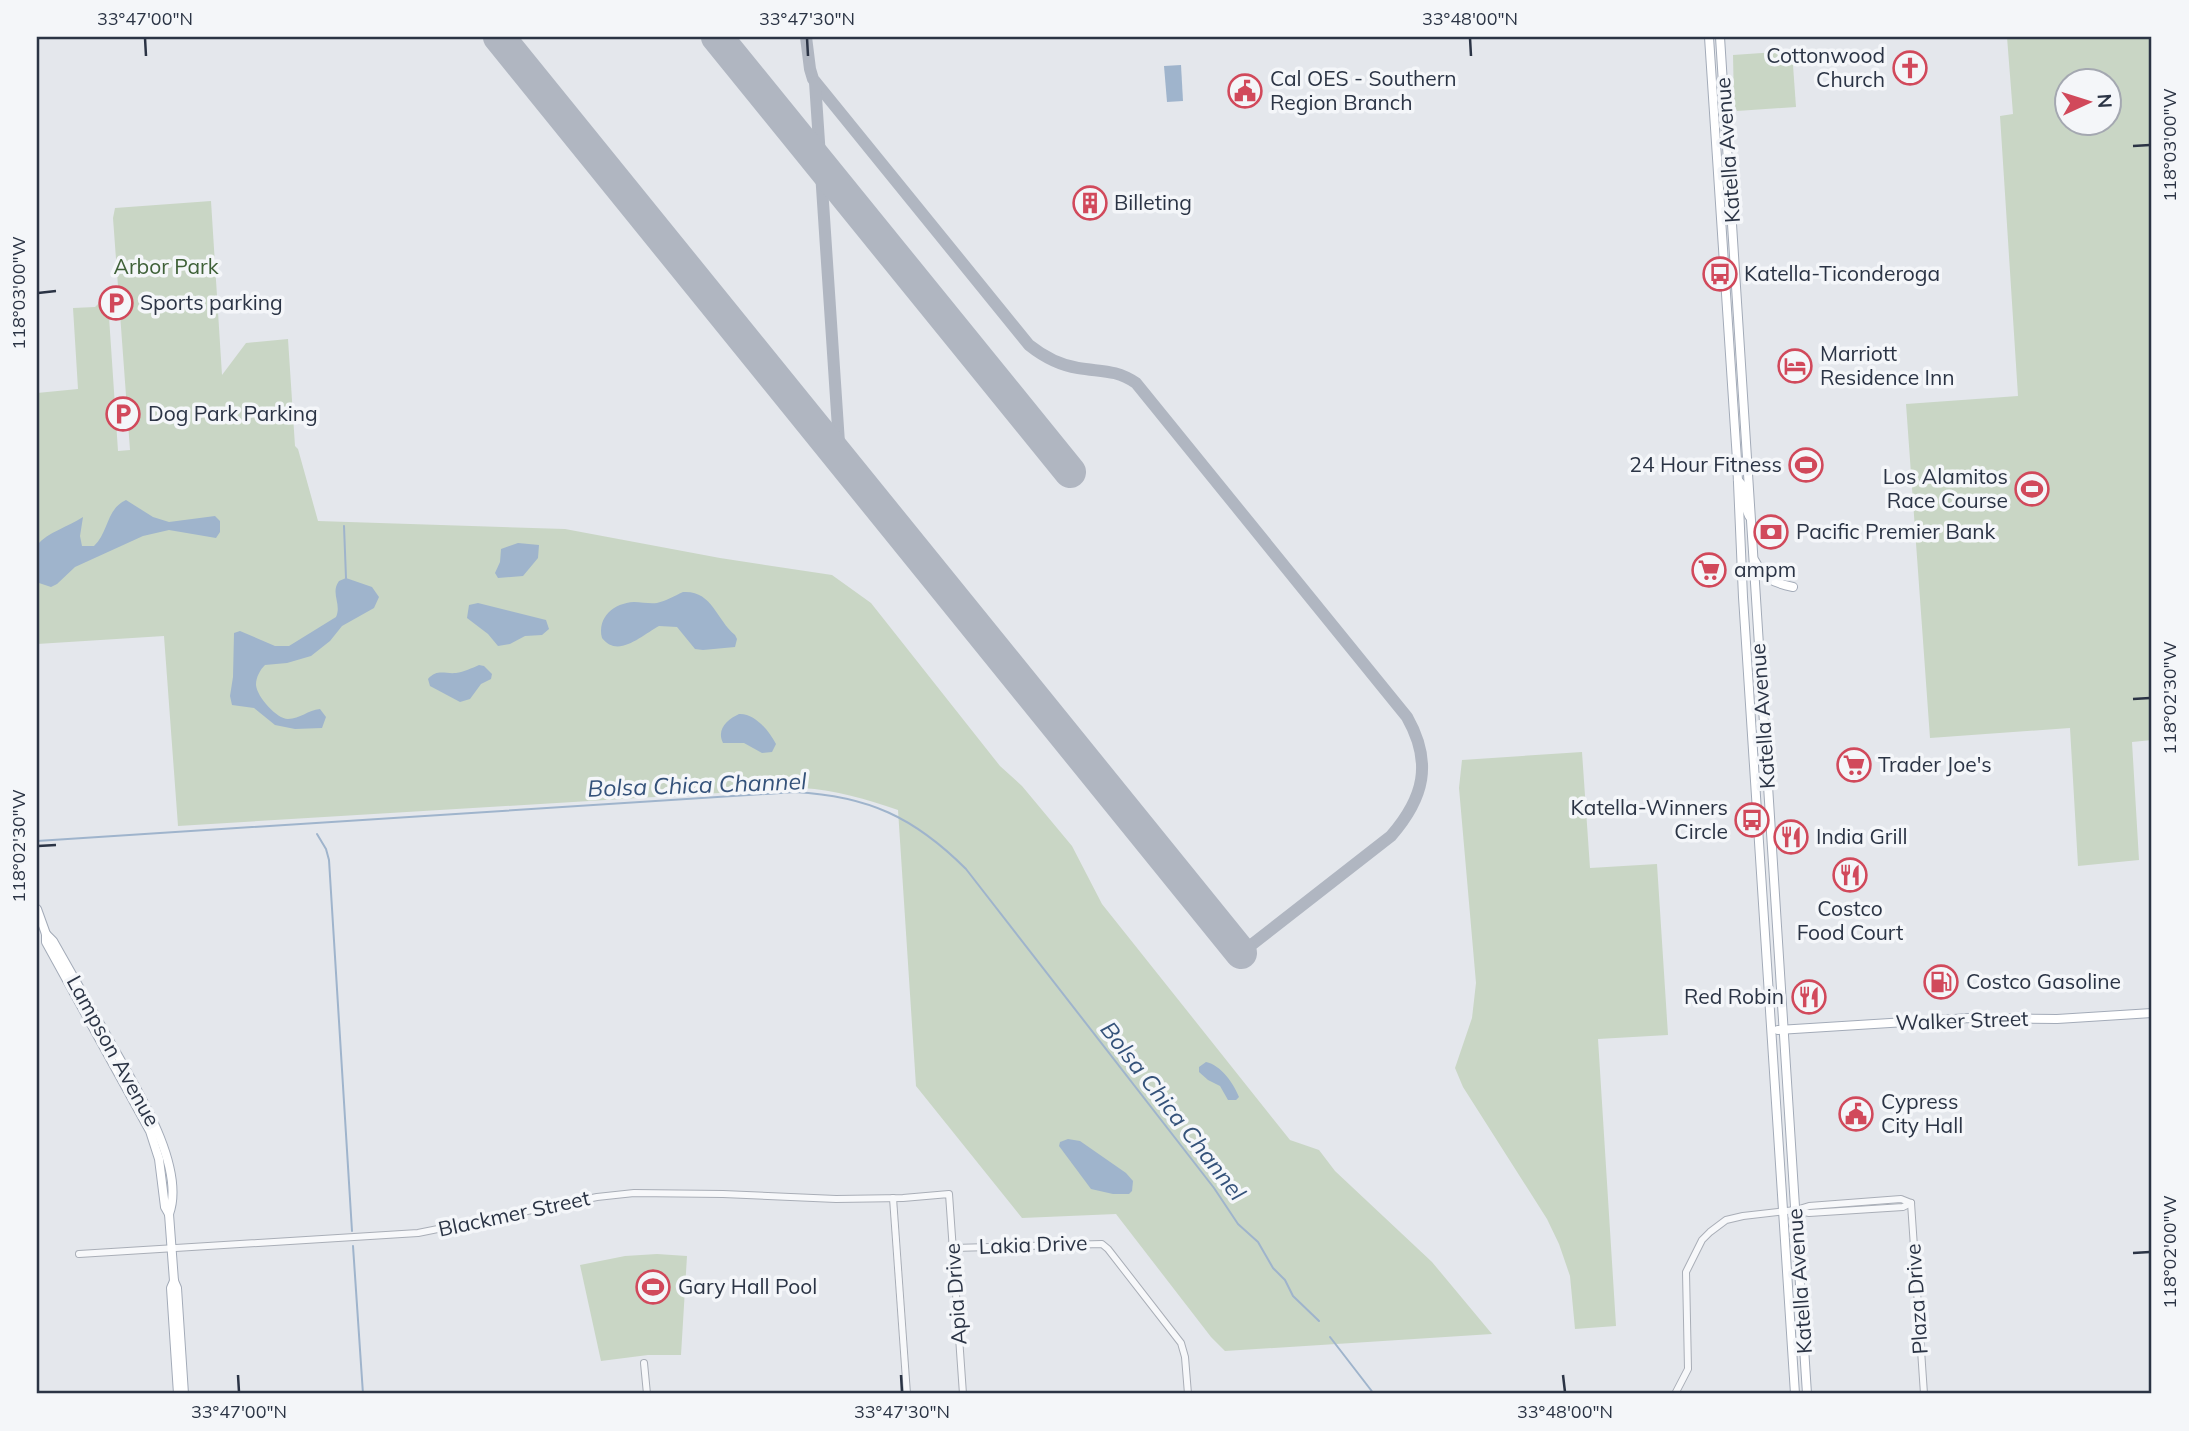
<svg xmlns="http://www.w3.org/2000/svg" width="2189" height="1431" font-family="Mulish,sans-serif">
<rect width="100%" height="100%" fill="#e4e7ec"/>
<g fill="#c9d6c5" fill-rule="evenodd">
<path d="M2007,37H2152V740L2132,742L2139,860L2078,866L2070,728L1930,738L1906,404L2018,396L2000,116L2013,114ZM2066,80H2108V122H2066Z"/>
<path d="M1792,51L1796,107L1737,111L1734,104L1733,55Z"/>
<path d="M211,201L222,375L246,343L288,339L295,446L298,449L318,521L565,529L720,558L832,575L871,603L1000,766L1022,786L1072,846L1102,904L1290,1140L1319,1150L1335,1171L1432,1262L1492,1334L1225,1351L1211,1337L1116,1214L1022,1218L916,1086L898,810C866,799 836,790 802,788L178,826L164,636L37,644V393L78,389L73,308L95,307L100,302H108L118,451L130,450L113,218L115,208Z"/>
<path d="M1582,752L1590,868L1657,864L1668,1035L1598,1039L1616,1326L1575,1329L1570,1276L1559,1244L1547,1219L1463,1087L1455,1068L1472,1018L1476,983L1459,788L1462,760Z"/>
<path d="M657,1254L687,1256L681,1355H648L601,1361L580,1265L625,1256Z"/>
</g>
<g fill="#9fb4cc">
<path d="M1181,65L1183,101L1167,102L1164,66Z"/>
<path d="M126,500L153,517L169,522L215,516L220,521V532L216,538L169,530L143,536L75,567L57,584L51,587L39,583L37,579V545C48,532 68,527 83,517L80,536L82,546H94C109,532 106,509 126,500Z"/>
<path d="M518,543L539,545L538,558L523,576L498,578L495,573L500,562L501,549Z"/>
<path d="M346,578L372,587L379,597L374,608L342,626L330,641L311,656L287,663L265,665C260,670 256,677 256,685C257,697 277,719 288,719C300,719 308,710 320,709L326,717L322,728L295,729L275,725L254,708L232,705L230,696L233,677L234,633L240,631L275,646H289L336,617C342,604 330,593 339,581Z"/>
<path d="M683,592C712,590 716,619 735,635L737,639L735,647L703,650L695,649L677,627L659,626C642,635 618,659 602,638C597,617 614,603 634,602C642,602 649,604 657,603C666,601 674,596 683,592Z"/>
<path d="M478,603L546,620L549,629L542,635L525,636L510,644L498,646L488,634L467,618L469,605Z"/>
<path d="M479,665L484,666L492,674L491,679L481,684L470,699L460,702L430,686L428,679C437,669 444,674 456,673C464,672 472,668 479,665Z"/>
<path d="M739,714C755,713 769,731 776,744L772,752L762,753L744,743H723C716,729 728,719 739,714Z"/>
<path d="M1206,1062C1221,1065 1234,1084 1239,1097L1236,1100H1228L1220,1086L1208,1080L1199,1072V1067Z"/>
<path d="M1068,1139L1080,1141L1126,1173L1133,1181L1132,1191L1129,1194H1113L1091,1189L1059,1146L1060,1142Z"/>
</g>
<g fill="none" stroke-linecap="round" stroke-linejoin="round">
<g stroke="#9fb4cc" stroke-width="2">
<path d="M344,526L346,578"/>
<path d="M317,834L326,849L329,860L352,1231"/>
<path d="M37,841L795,792C868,796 914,817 966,869L1214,1188L1238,1224L1258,1242L1273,1268L1285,1280L1293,1296L1319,1321"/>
<path d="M353,1246L363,1394"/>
<path d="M1330,1337L1374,1394"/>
</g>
<g stroke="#b0b6c1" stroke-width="12">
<path d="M806,37L810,69L813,79L1029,345C1044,357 1059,365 1078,368C1101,372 1115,369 1136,383L1407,717C1433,763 1424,798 1391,836L1241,953"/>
<path d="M815,82L840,458"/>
</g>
<g stroke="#b0b6c1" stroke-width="32">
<path d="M499,37L1241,953"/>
<path d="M717,37L1070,472"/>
</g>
<defs>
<g id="minor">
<path d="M893,1198L907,1394"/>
<path d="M1911,1203L1924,1394"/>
<path d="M1796,1210L1809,1206L1901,1199L1911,1203"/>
<path d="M953,1248L1102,1244L1108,1249L1181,1343L1185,1357L1188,1394"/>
<path d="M79,1254L418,1233L597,1197L634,1193L723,1194L836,1199L903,1198L949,1194L963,1394"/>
<path d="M644,1363L647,1394"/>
<path d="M1675,1394L1688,1369L1686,1272L1702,1240L1710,1232L1726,1220L1743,1216L1795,1210L1809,1213L1903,1207L1911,1203"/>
</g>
<g id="major">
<path d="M1709,37L1737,460L1743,597L1795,1394"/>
<path d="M1720,37L1807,1394"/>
<path d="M1738,480L1744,487L1745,506L1749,516"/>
<path d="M1755,561C1764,579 1774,583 1793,587"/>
<path d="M37,909L46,934V942L150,1131L159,1159L165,1207L169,1214L174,1281L177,1288L184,1394"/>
<path d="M46,934L53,941C72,974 90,1007 109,1040C132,1082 187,1165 169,1214"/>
<path d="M1778,1030L1970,1018L2057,1019L2152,1013"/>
<path d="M174,1281L171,1288L178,1394"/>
</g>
</defs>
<use href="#minor" stroke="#a9aeb7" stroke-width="8"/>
<use href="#major" stroke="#a3abb8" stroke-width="10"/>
<use href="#minor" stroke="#f7f8fa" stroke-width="6"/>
<use href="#major" stroke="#fff" stroke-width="8"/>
</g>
<path fill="none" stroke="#2b3445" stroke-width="2.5" d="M145,38L146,56M807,38L808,56M1470,38L1471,56M2133,146L2150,145M38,293L56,291M2133,699L2150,698M38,846L56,845M2133,1253L2150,1252M238,1375L239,1392M901,1375L902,1392M1563,1375L1565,1392"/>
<defs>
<symbol id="church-ring" viewBox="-11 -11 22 22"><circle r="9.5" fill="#f4f6f9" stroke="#d1495b" stroke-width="1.5"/><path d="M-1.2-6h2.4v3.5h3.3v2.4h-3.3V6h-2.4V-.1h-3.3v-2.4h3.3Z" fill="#d1495b"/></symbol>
<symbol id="civic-ring" viewBox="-11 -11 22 22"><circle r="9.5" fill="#f4f6f9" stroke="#d1495b" stroke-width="1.5"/><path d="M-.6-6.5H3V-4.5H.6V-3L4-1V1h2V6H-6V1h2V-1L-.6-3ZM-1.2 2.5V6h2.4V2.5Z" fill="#d1495b"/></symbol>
<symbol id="building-ring" viewBox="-11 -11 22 22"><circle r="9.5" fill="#f4f6f9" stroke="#d1495b" stroke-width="1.5"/><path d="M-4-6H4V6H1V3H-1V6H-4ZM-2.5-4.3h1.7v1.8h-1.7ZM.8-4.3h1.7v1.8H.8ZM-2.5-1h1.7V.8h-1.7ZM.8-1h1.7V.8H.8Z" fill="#d1495b"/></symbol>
<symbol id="bus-ring" viewBox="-11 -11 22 22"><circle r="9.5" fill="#f4f6f9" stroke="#d1495b" stroke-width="1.5"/><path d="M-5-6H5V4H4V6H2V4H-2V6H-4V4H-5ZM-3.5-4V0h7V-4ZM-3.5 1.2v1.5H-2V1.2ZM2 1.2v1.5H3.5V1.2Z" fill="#d1495b"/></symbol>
<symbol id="parking-ring" viewBox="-11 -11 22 22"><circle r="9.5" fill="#f4f6f9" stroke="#d1495b" stroke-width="1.5"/><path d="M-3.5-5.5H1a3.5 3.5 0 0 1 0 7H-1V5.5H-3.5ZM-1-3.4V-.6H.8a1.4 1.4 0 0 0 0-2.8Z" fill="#d1495b"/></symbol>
<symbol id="hotel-ring" viewBox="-11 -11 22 22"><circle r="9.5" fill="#f4f6f9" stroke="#d1495b" stroke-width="1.5"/><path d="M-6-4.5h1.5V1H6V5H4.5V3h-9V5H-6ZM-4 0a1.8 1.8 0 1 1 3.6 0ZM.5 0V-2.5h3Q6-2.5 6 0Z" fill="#d1495b"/></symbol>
<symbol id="stadium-ring" viewBox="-11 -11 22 22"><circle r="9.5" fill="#f4f6f9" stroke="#d1495b" stroke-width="1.5"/><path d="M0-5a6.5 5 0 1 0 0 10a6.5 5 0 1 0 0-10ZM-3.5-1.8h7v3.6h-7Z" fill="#d1495b"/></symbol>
<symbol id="bank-ring" viewBox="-11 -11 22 22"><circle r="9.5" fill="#f4f6f9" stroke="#d1495b" stroke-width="1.5"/><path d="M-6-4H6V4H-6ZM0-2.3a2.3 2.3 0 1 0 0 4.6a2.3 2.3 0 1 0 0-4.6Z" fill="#d1495b"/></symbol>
<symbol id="supermarket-ring" viewBox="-11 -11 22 22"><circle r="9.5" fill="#f4f6f9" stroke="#d1495b" stroke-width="1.5"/><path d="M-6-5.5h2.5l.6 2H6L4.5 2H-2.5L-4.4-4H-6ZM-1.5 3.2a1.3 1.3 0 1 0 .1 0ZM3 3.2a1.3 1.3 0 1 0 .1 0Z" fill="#d1495b"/></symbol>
<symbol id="restaurant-ring" viewBox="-11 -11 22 22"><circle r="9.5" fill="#f4f6f9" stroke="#d1495b" stroke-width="1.5"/><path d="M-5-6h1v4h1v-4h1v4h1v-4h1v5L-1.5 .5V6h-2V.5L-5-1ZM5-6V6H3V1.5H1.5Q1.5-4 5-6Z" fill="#d1495b"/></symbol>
<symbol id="fuel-ring" viewBox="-11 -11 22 22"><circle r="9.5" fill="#f4f6f9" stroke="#d1495b" stroke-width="1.5"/><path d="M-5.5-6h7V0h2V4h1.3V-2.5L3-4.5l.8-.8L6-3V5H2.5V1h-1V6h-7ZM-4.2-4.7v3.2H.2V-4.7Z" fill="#d1495b"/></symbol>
</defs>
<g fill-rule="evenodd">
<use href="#church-ring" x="1891" y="49" width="38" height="38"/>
<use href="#civic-ring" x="1226" y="72" width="38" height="38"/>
<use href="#building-ring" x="1071" y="184" width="38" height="38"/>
<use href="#bus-ring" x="1701" y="255" width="38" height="38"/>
<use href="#parking-ring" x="97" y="284" width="38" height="38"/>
<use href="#hotel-ring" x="1776" y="347" width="38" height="38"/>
<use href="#parking-ring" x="104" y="395" width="38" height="38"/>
<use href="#stadium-ring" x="1787" y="446" width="38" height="38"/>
<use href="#stadium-ring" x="2013" y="470" width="38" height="38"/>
<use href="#bank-ring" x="1752" y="513" width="38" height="38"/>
<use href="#supermarket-ring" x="1690" y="551" width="38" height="38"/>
<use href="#supermarket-ring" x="1835" y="746" width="38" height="38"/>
<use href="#bus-ring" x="1733" y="801" width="38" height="38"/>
<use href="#restaurant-ring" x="1772" y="818" width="38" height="38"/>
<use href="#restaurant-ring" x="1831" y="856" width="38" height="38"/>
<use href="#fuel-ring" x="1922" y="963" width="38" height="38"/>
<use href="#restaurant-ring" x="1790" y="978" width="38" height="38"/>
<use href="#civic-ring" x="1837" y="1095" width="38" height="38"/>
<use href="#stadium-ring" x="634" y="1268" width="38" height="38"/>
</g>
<g text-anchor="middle" stroke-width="7" stroke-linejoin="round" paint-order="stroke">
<g font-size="21" fill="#2b3445" stroke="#f4f6f9" text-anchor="start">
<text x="1885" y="63" text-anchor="end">Cottonwood<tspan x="1885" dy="24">Church</tspan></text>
<text x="1270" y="86">Cal OES - Southern<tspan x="1270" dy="24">Region Branch</tspan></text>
<text x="1114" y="210">Billeting</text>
<text x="1744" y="281">Katella-Ticonderoga</text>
<text x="140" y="310">Sports parking</text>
<text x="1820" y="361">Marriott<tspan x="1820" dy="24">Residence Inn</tspan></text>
<text x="148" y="421">Dog Park Parking</text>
<text x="1782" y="472" text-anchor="end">24 Hour Fitness</text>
<text x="2008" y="484" text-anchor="end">Los Alamitos<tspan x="2008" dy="24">Race Course</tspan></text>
<text x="1796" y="539">Pacific Premier Bank</text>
<text x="1734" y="577">ampm</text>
<text x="1878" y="772">Trader Joe's</text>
<text x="1728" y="815" text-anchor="end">Katella-Winners<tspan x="1728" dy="24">Circle</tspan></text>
<text x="1816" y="844">India Grill</text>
<text x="1850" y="916" text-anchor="middle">Costco<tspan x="1850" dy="24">Food Court</tspan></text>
<text x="1966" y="989">Costco Gasoline</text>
<text x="1784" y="1004" text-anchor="end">Red Robin</text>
<text x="1881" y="1109">Cypress<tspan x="1881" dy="24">City Hall</tspan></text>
<text x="678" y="1294">Gary Hall Pool</text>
</g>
<g font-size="21" fill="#2b3445" stroke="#f4f6f9">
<text transform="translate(1728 150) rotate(-94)" y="7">Katella Avenue</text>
<text transform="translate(1763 716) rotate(-94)" y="7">Katella Avenue</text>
<text transform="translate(1962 1021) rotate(-2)" y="7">Walker Street</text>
<text transform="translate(113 1051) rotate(61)" y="7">Lampson Avenue</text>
<text transform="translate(514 1214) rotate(-12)" y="7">Blackmer Street</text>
<text transform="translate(1033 1245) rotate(-2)" y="7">Lakia Drive</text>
<text transform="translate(1800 1281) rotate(-94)" y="7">Katella Avenue</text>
<text transform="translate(956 1294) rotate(-94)" y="7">Apia Drive</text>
<text transform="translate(1917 1299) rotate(-94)" y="7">Plaza Drive</text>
</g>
<g font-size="21" fill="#3f6138" stroke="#f4f6f9">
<text x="166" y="274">Arbor Park</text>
</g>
<g font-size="23" font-style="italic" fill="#34527a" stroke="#f4f6f9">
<text transform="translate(697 785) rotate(-2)" y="8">Bolsa Chica Channel</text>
<text transform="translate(1173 1111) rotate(52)" y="8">Bolsa Chica Channel</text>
</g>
</g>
<rect width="2189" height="1431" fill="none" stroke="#f4f6f9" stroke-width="77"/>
<g transform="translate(2088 102) rotate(86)"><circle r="33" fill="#f4f6f9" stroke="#a4a8b1" stroke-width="2"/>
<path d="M0-5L12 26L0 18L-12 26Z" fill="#d1495b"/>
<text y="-10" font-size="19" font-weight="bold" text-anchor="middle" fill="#2b3445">N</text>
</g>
<rect x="38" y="38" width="2112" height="1354" fill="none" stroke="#2b3445" stroke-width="2.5"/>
<g font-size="18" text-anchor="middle" fill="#2b3445">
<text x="145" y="25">33°47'00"N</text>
<text x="807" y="25">33°47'30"N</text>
<text x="1470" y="25">33°48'00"N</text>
<text transform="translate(2170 145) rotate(-90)" y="6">118°03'00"W</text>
<text transform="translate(19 293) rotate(-90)" y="6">118°03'00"W</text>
<text transform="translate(2170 698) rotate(-90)" y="6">118°02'30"W</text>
<text transform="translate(19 846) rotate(-90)" y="6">118°02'30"W</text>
<text transform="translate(2170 1252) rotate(-90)" y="6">118°02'00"W</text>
<text x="239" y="1418">33°47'00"N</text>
<text x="902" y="1418">33°47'30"N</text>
<text x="1565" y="1418">33°48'00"N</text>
</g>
</svg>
